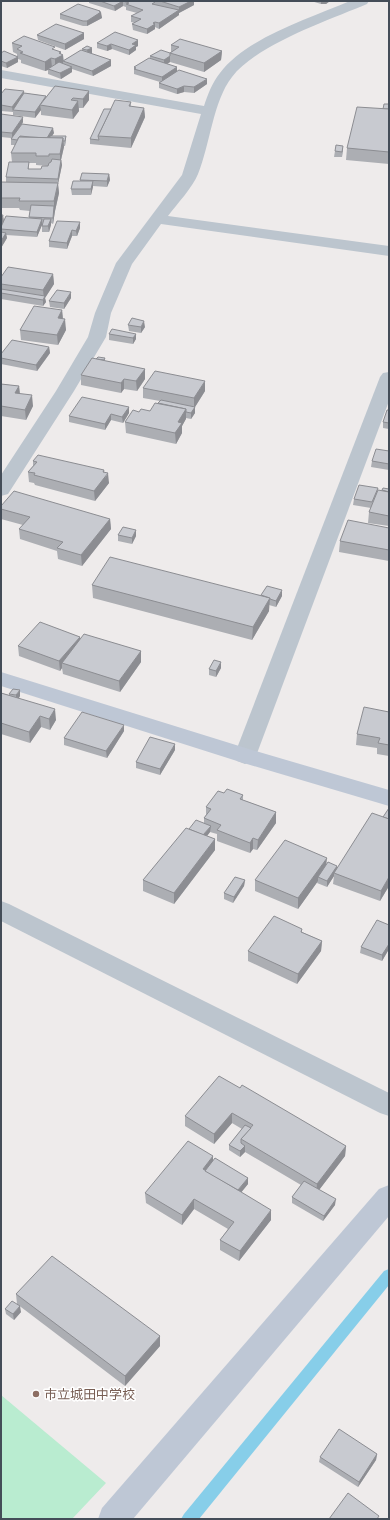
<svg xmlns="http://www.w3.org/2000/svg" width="390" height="1520" font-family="'Asap Condensed','Noto Sans JP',sans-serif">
<rect width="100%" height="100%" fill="#eeebeb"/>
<path fill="#b9ecd0" d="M1,1395L106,1483L72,1519H1Z"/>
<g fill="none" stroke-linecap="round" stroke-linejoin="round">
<path fill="#87cee9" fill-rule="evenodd" d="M389,1269V1285L199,1519H181L184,1514L384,1271Z"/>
<g fill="#bcc5ce" fill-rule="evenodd">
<path d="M350,1H369L367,4C329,20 256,45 232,77C213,101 210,145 198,174C193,187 177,204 168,216L389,246V256L161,224L132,264L111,313L106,337L74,391L8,494L1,496V475L56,391L88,337L95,313L116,263L182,175L201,114L1,78V70L204,106C208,94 212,83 220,73C246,38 310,18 350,1Z"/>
<path d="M389,372V401L256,756L253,761L245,764L237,761L234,756L380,377L383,373Z"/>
<path d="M1,901L9,904L389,1093V1116L380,1113L1,921Z"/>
</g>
<g fill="#bec7d5" fill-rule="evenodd">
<path d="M1,672L252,750L389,790V806L237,761L1,686Z"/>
<path d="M389,1185V1216L133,1519H98L102,1508L379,1189Z"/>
</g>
</g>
<g fill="#acaeb3" fill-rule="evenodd">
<path d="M89,1H153L155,2V1H194V5L179,13V15L159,29L155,27V29L147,34L133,30L132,24L135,23L131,22V16L137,13L126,10V7L123,6L115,11L89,3Z"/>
<path d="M311,1H330L326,4H321Z"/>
<path d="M100,12L102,18L87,26H83L60,19V14Z"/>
<path d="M84,33V39L65,50L38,40L37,35Z"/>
<path d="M12,43L55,50L63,55L64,60L83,50L82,49L87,46L92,53L91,54L111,60V66L93,76L72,69V72L61,79L48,74V70L45,71L21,63V60L18,59V62L7,68L1,66V53L17,56V54L13,52Z"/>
<path d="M97,43L138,46L136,47V50L129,55L112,49L107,51L97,48Z"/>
<path d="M171,45L222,51L221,60L204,72L170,62L167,64L177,67V71L207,84L194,93L184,92L177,94L159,88V83L160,82L134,74V67L150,58V56L170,53L171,52Z"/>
<path d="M55,86L89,100L83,108H79V111L73,119L41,115V110L35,118L13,115V112L1,111V94L24,91V93L46,96V97Z"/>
<path d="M131,102V107L144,108L145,117L131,148L90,144V139L111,109Z"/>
<path d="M389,104V164L346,160L347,148L383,109Z"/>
<path d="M1,114L23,122L22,124L54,133L52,136H66V142L65,146H64L61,160L62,165L58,184L59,193L55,211L53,224L51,223L49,232H42V225L37,237L6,235L7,238L1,248V215L3,222L29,218L30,211L20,210L19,208H1V182H6V177L12,162L11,153L15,145H11V138L1,137ZM29,163H36V165L48,166L41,169H29Z"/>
<path d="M343,146V152L342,157H334L335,151Z"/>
<path d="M109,174L110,180L107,187L93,186L91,195H72L71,189L80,181V180Z"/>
<path d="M80,222V228L77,236H72L67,249L49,247V241Z"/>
<path d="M53,274L54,284L45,298L46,302L43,306L1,299V277Z"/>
<path d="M71,298L64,309L50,307L49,301Z"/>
<path d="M62,310L63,319L66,330L58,345L21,340L20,330Z"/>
<path d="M128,325L145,327L141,333L129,331Z"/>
<path d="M109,334H136V339L133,344L109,340Z"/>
<path d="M49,347L50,353L37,371L1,364V354Z"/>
<path d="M105,358V361L145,369V379L137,391L124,389L121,393L81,385V375L96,359Z"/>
<path d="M1,384L19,386L20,394L33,406L26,420L1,416Z"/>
<path d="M143,388L205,391L195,407V413L191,419L186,418L182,426V433L176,444L126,433L125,422L139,412L150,411L160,401L143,398Z"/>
<path d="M129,407V413L123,423L111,420L105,430L69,422V416Z"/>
<path d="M389,410V429L383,428V422Z"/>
<path d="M389,451V470L371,467L372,461Z"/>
<path d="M33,461L104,472L109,483L95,501L35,485L34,483L29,482L28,472L33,466Z"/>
<path d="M378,488L377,491L389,489V526L368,523L369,512L371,508L353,505L354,499Z"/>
<path d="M1,506L110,519L111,529L82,566L58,559L57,551L20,539L19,529L23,525L1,519Z"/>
<path d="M389,528V561L339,552L340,541Z"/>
<path d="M136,530V536L132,544L118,541V535Z"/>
<path d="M92,585L261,595L282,596L276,607L269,605V611L252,640L93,598Z"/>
<path d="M80,639L141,651V662L120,692L63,674L62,668L60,671L19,656L18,646Z"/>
<path d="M221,668L216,677L209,675V669Z"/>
<path d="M1,693L9,695V694L20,696L19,698L56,720L50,730L41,727L30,743L1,734Z"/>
<path d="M389,712V756L377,754V748L356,745L357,734Z"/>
<path d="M124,731L107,758L64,745V738Z"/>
<path d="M175,750L160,775L136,768V762Z"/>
<path d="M224,793L243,795V800L276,812V823L257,850L253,849L250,853L217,841V834L210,832L207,836L215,839V850L174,904L143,891V880L189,829L204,823V818L206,815V807Z"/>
<path d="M326,864L337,869L389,886L380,901L333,884L334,876L327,887L317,883L318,881L298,909L255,891V880Z"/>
<path d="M245,880L244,886L233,903L224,899V893Z"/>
<path d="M389,925V949L382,961L360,953L361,947Z"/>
<path d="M302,929V932L322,941L321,951L297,984L248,961V951Z"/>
<path d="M240,1088L346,1146L345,1156L319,1190L335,1205L323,1221L292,1203V1197L301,1185L245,1152L240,1157L229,1150V1145L242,1129L232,1123L214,1144L185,1126V1116Z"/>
<path d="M213,1160L248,1178V1184L241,1192L271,1220L239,1261L220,1250V1240L228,1229L194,1209L182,1225L146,1203L145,1193Z"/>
<path d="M16,1294L160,1346L125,1386L17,1304Z"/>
<path d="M5,1309L21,1312L14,1320L6,1314Z"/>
<path d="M377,1454L376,1460L358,1487L319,1462L320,1457Z"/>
</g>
<g fill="#8c8d92">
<path d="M123,1V6L115,11L114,6Z"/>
<path d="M191,1H194V5L179,13V7Z"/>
<path d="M321,1H330L326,4H321Z"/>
<path d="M179,10V15L159,29V23Z"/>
<path d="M100,11V13L101,12L102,18L87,26V21Z"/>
<path d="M155,22V29L147,34V29Z"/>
<path d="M84,33V39L65,50V44Z"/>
<path d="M138,40V46L136,47V50L129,55V50L132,44Z"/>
<path d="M111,44L112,49L107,51V46Z"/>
<path d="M92,48V53L88,56L87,50Z"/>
<path d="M222,51L221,60L204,72V63Z"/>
<path d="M61,52V56L63,55V64L55,69V59L59,53Z"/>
<path d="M170,56V62L164,66V60Z"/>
<path d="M18,57V62L7,68L6,63Z"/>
<path d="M51,58L52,67L48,69V70L45,71V62Z"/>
<path d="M111,60V66L93,76L92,71Z"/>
<path d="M72,67V72L61,79L60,73Z"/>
<path d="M177,67V73L162,82V77Z"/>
<path d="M207,79V84L194,93V87Z"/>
<path d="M184,86V92L177,94V89Z"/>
<path d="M24,91V96L13,110V112L12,107Z"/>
<path d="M89,91V100L83,108V99Z"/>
<path d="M46,96L47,101L40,105L41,110L35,118V112Z"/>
<path d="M78,101L79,111L73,119L72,110Z"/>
<path d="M144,108L145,117L131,148V138Z"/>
<path d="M23,117V122L12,139V133Z"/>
<path d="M53,128L54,133L46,145L45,139Z"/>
<path d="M63,138L64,147L60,164V154Z"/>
<path d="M61,160L62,165L58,184L59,193L55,211L53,224V218L54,206V201L58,184V179Z"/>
<path d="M109,174L110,180L107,187V181Z"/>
<path d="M93,181V187L91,195V189Z"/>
<path d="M3,215L4,221L1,228V221Z"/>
<path d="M42,219V225L37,237V232Z"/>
<path d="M51,219V225L49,232L48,226Z"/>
<path d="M80,222V228L77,236L76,231Z"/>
<path d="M72,230V236L67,249V243Z"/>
<path d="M6,233L7,238L1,248V241Z"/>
<path d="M53,274L54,284L45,298L46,302L43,306V300L44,299L43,290Z"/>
<path d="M71,292V298L64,309V303Z"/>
<path d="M62,310L63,320L58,318Z"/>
<path d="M65,319L66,330L58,345L57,335Z"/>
<path d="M144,321L145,327L141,333V327Z"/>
<path d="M136,334V339L133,344V338Z"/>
<path d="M49,347L50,353L37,371L36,365Z"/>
<path d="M145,369V379L137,391L136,381Z"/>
<path d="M124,379V389L121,393V383Z"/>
<path d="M205,381V391L195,407V413L191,419V413L194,408V398Z"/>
<path d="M19,386L20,396L15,393Z"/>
<path d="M32,395L33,406L26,420L25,410Z"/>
<path d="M129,407V413L123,423L122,417Z"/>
<path d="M186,409V419L182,426V433L176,444L175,433L178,422Z"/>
<path d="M111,414V420L105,430V424Z"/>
<path d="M104,470L105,478L108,473L109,483L95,501L94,491Z"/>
<path d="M110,519L111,529L82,566L81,555Z"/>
<path d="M136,530V536L132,544V538Z"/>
<path d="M282,590V596L276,607V601Z"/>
<path d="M270,598L269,611L252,640L253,627Z"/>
<path d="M80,637L81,648L62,663V668L60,671L59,661Z"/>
<path d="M141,651V662L120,692L119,681Z"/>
<path d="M221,662V668L216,677V671Z"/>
<path d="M20,690V696L16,702V695Z"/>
<path d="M55,709L56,720L50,730L49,719Z"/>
<path d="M40,716L41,727L30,743L29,732Z"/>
<path d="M124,725V731L107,758L106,751Z"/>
<path d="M175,744V750L160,775V769Z"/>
<path d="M276,812V823L257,850L258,840Z"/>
<path d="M211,826L210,832L201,844V838Z"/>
<path d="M253,838V849L250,853V843Z"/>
<path d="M215,839V850L174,904V893Z"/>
<path d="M327,858L326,868L318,877V881L298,909V898Z"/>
<path d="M337,866V872L334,873V876L327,887V881Z"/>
<path d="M389,877V886L380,901L381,891Z"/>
<path d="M245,880L244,886L233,903L234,897Z"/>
<path d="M322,941L321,951L297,984L298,974Z"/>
<path d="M389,944V949L382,961V955Z"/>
<path d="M232,1113V1123L214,1144V1134Z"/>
<path d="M245,1146V1152L240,1157V1151Z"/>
<path d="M346,1146L345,1156L316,1194L317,1184Z"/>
<path d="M213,1156V1166L206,1175L203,1169Z"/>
<path d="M248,1178V1184L236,1199V1193Z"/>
<path d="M194,1199V1209L182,1225V1215Z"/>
<path d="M336,1199L335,1205L323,1221L324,1216Z"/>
<path d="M271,1210V1220L239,1261L240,1251Z"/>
<path d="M20,1306L21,1312L14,1320L13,1314Z"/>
<path d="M160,1336V1346L125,1386V1376Z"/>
<path d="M377,1454L376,1460L358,1487L359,1482Z"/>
</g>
<g fill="#c8cad0" stroke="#8c8d92">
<path d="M100,1H123L114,6Z"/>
<path d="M123,1H153L155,2L152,4L179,10L159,23L155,22L153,23L155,24L147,29L132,24L141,19L131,16L143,10L126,4L129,3Z"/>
<path d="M160,1H191L179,7Z"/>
<path d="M78,4L100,11L99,12H101L87,21H83L60,14Z"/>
<path d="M56,24L84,33L65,44L37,35Z"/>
<path d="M115,32L138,40L132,44L136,45L129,50L111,44L107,46L97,43Z"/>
<path d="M24,36L55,47L52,49L61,52L59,53L63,55L55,59L51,58L45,62L20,53L23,52L17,49L22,46L12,43Z"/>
<path d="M180,39L222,51L204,63L170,53L179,47L171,45Z"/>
<path d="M87,46L92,48L87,50L82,49Z"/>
<path d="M81,50L111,60L92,71L63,61Z"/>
<path d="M161,50L170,53V56L164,60L150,56Z"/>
<path d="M4,51L18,57L6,63L1,61V53Z"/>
<path d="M149,58L177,67L162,77L134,69L136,68L134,67Z"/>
<path d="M59,62L72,67L60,73L48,69Z"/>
<path d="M179,70L207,79L194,87L184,86L177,89L159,83Z"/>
<path d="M55,86L89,91L83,99L73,98L71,100L78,101L72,110L40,105Z"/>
<path d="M5,89L24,91L12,107L1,105V94Z"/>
<path d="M24,93L46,96L35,112L13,110Z"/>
<path d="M115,100L131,102L129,106L144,108L131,138L98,136Z"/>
<path d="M384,104H389V109H383Z"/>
<path d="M357,107L389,109V152L347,148Z"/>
<path d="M104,109H111L98,136L99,140L90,139Z"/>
<path d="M1,114L23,117L12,133L1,132Z"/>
<path d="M22,124L53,128L47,138L30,137L20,136L17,140L11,139Z"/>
<path d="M50,136H66L65,141H63V138H50Z"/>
<path d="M19,137L63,138L60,154H49V156H36V153H11Z"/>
<path d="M336,145L343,146L342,152L335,151Z"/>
<path d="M52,159L61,160L58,179L6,177L9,162H29L28,169H41L42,166H48L49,163L51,162Z"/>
<path d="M82,173L109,174L107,181L80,180Z"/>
<path d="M73,181H93L91,189H71Z"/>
<path d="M1,182L58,183L54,201H19L20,198H1Z"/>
<path d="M31,205L54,206L53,218L29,217Z"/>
<path d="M1,215H3L1,221Z"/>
<path d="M6,216L42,219L37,232L1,229V227Z"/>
<path d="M44,219H51L48,226H42Z"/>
<path d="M57,221L80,222L76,231L72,230L67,243L49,241Z"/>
<path d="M1,232L6,233L1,241Z"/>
<path d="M8,267L53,274L43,290L1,284V277Z"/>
<path d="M1,289L45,296L43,300L1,293Z"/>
<path d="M57,290L71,292L64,303L49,301Z"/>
<path d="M34,306L62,310L58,318L65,319L57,335L20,330Z"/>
<path d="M132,318L144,321L141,327L128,325Z"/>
<path d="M112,329L136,334L133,338L109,334Z"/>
<path d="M12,340L49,347L36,365L1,358V354Z"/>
<path d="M98,357L105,358L104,360L96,359Z"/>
<path d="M92,358L145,369L136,381L124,379L121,383L81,375Z"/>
<path d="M155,371L205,381L194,398L143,388Z"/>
<path d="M1,384L19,386L15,393L32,395L25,410L1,406Z"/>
<path d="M82,397L129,407L122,417L111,414L105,424L69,416Z"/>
<path d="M161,400L195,407L191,413L186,412V409L158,403Z"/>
<path d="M155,403L186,409L178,422L182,423L175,433L125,422L133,410L139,412L141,409L150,411Z"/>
<path d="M387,410H389V423L383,422Z"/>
<path d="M376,449L389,451V464L372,461Z"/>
<path d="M38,455L104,470L103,472L108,473L94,491L34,475L35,473L28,472L37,462L33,461Z"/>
<path d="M359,485L378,488L372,502L354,499Z"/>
<path d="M383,488L389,489V492L382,490Z"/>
<path d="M378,490L389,492V516L369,512Z"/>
<path d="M14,491L110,519L81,555L57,548L63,542L19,529L30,517L1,509V506Z"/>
<path d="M348,520L389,528V550L340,541Z"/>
<path d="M123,527L136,530L132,538L118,535Z"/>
<path d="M110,557L270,598L253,627L92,585Z"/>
<path d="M267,586L282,590L276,601L270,599V598L261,595Z"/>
<path d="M40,622L80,637L59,661L18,646Z"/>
<path d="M84,634L141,651L119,681L62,663Z"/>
<path d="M214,660L221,662L216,671L209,669Z"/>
<path d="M13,689L20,690L16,695L9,694Z"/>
<path d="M1,693L55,709L49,719L40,716L29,732L1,723Z"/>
<path d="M364,707L389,712V745L378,743L380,738L357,734Z"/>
<path d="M82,712L124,725L106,751L64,738Z"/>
<path d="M150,737L175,744L160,769L136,762Z"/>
<path d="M227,789L243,795L240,799L276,812L258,840L253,838L250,843L217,830L221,825L204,818L211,809L206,807L218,791L224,793Z"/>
<path d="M389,808V819L383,817Z"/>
<path d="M372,813L389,819V877L381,891L334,873Z"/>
<path d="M196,820L211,826L203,835L189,829Z"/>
<path d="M186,828L215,839L174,893L143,880Z"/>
<path d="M285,840L327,858L298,898L255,880Z"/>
<path d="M328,862L337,866L327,881L318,877Z"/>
<path d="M235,877L245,880L234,897L224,893Z"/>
<path d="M274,916L302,929L301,932L322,941L298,974L248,951Z"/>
<path d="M377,920L389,925V944L382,955L361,947Z"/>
<path d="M219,1076L240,1088L242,1085L346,1146L317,1184L241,1139L253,1125L232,1113L214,1134L185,1116Z"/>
<path d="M245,1125L251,1128L241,1139V1143L245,1146L240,1151L229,1145Z"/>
<path d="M188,1141L213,1156L203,1169L271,1210L240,1251L220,1240L234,1222L194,1199L182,1215L145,1193Z"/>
<path d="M215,1158L248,1178L238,1190L205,1171Z"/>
<path d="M304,1181L336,1199L324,1216L292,1197Z"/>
<path d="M52,1256L160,1336L125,1376L16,1294Z"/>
<path d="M12,1301L20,1306L13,1314L5,1309Z"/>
<path d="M339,1429L377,1454L359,1482L320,1457Z"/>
<path d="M348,1493L379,1516L377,1519H329Z"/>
</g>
<circle fill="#8d6e63" stroke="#fff" stroke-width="1.5" cx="36" cy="1394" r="4"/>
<g text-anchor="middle" stroke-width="3" stroke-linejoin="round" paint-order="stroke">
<g font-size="13" fill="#785e54" stroke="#fff" text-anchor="start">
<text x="44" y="1399">市立城田中学校</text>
</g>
</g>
<rect width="390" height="1520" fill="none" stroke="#444d58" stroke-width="4"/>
</svg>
